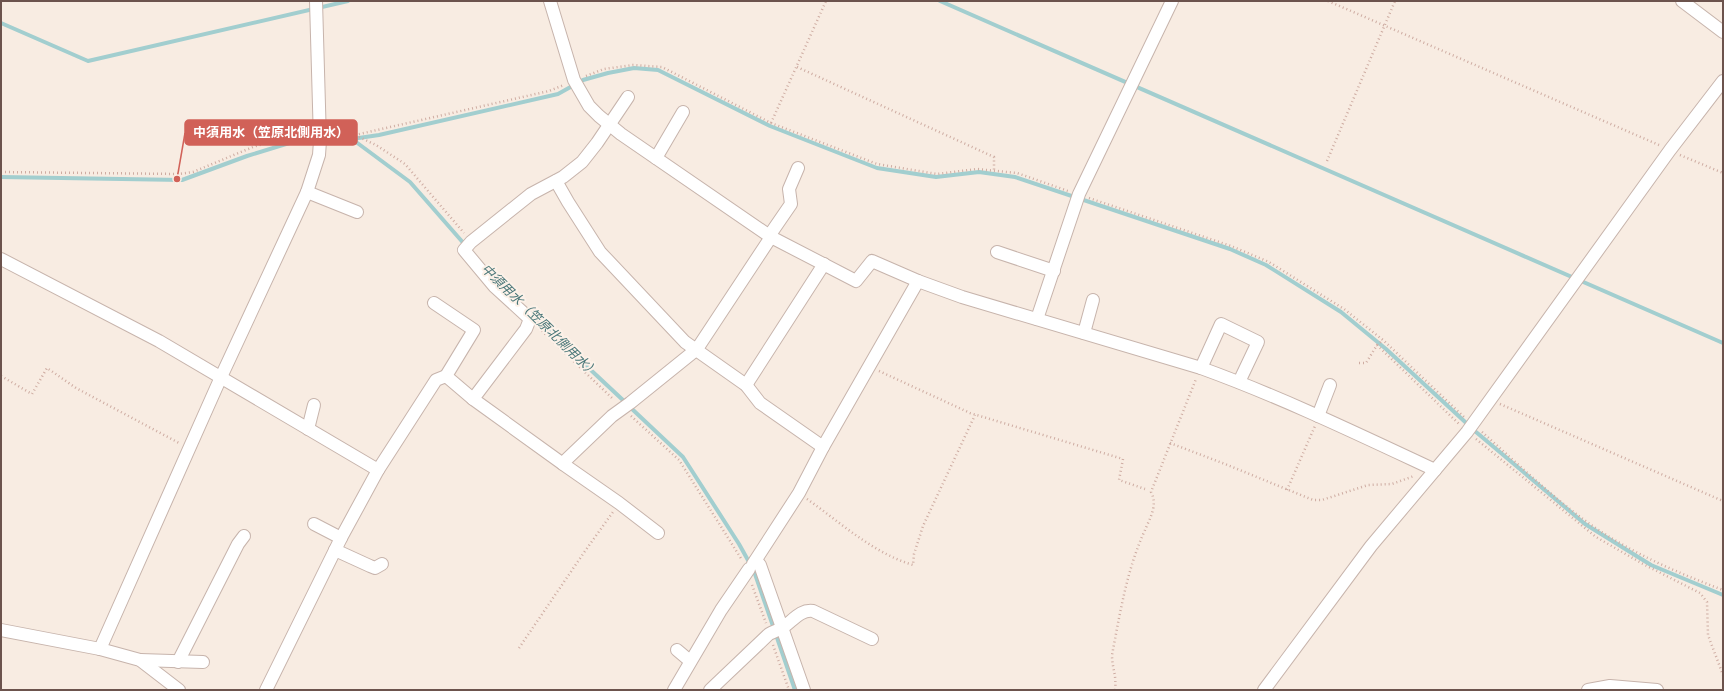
<svg xmlns="http://www.w3.org/2000/svg" width="1724" height="691" font-family="'Space Grotesk','Noto Sans JP',sans-serif">
<rect width="100%" height="100%" fill="#f8ece2"/>
<g fill="none" stroke-linecap="round" stroke-linejoin="round">
<g stroke="#a2cecf" stroke-width="4">
<path d="M940,1L1723,343"/>
<path d="M1,23L88,61L348,1"/>
<path d="M329,136L352,139L410,182L466,246"/>
<path d="M352,139L379,135L558,94L583,80L608,73L634,68L658,70L770,126L877,168L936,177L979,172L1015,177L1230,249L1266,265L1341,312L1386,349L1476,432L1585,524L1651,565L1723,595"/>
<path d="M1,177L182,180L247,156L312,136"/>
<path d="M532,315L625,402"/>
<path d="M632,409L683,457L739,544L754,571L795,690"/>
</g>
<defs>
<g id="minor">
<path d="M550,1L574,80L589,106L599,116L621,134L771,237L856,281L872,261L918,281L962,297L1201,368C1281,397 1358,434 1435,470"/>
<path d="M1682,1L1723,32"/>
<path d="M656,158L683,112"/>
<path d="M556,181L568,202L600,252L685,342L746,385L760,403L823,447"/>
<path d="M307,192L357,212"/>
<path d="M769,236L791,204L789,189L798,168"/>
<path d="M997,252L1054,271"/>
<path d="M1,259L159,341L378,470"/>
<path d="M434,303L474,330L446,376"/>
<path d="M1037,319L1079,194L1172,1"/>
<path d="M1084,333L1093,300"/>
<path d="M1201,368L1221,324L1258,342L1239,382"/>
<path d="M746,385L824,264"/>
<path d="M473,399L526,329L530,319L494,286L464,250L471,242L531,194L563,177L582,162L597,143L628,97"/>
<path d="M1318,416L1330,385"/>
<path d="M308,429L314,405"/>
<path d="M563,464L619,503L658,533"/>
<path d="M314,524L341,538"/>
<path d="M335,550L370,566L375,568L382,564"/>
<path d="M756,560L760,565L804,690"/>
<path d="M753,564L799,493L823,447L918,281"/>
<path d="M1,630L100,649L140,660L179,690"/>
<path d="M100,649L221,377L307,192L319,155L320,141L316,1"/>
<path d="M677,650L690,661"/>
<path d="M140,660L203,662"/>
<path d="M178,662L238,544L244,536"/>
<path d="M266,690L341,538L378,470L436,380L446,376L473,399L563,464L567,459L612,416L630,403L697,349L771,237"/>
<path d="M674,690L721,610L749,569"/>
<path d="M710,690L769,634C773,632 778,630 782,628C792,622 800,609 813,611L872,639"/>
<path d="M1264,690L1371,546L1467,432L1670,150L1723,81"/>
<path d="M1588,690L1610,686L1657,690"/>
</g>
</defs>
<use href="#minor" stroke="#c7b4ac" stroke-width="14"/>
<g stroke="#ceaca2" stroke-width="2.5" stroke-dasharray="1 3" stroke-linecap="butt">
<path d="M1328,1L1659,145"/>
<path d="M797,67L994,157V170"/>
<path d="M586,76L604,69L633,65L662,67L771,123L877,164L937,174L977,169L1017,173L1068,191"/>
<path d="M771,123L826,1"/>
<path d="M332,130L355,135L376,145L405,164L464,233"/>
<path d="M355,135L549,91L564,85"/>
<path d="M1680,155L1723,173"/>
<path d="M1327,161L1395,1"/>
<path d="M1,172L179,174L193,172L253,147L309,130"/>
<path d="M1089,198L1231,246L1269,262L1344,309L1383,340L1464,417"/>
<path d="M539,328L614,400"/>
<path d="M1377,345L1459,424"/>
<path d="M1359,363H1366L1377,345L1383,340"/>
<path d="M879,371L970,413L1123,459L1119,480L1145,489"/>
<path d="M1,376L32,394L47,368L76,388L179,443"/>
<path d="M1500,404L1723,501"/>
<path d="M631,416L679,460L742,560"/>
<path d="M1482,432C1518,464 1554,499 1594,527C1634,554 1678,573 1723,590"/>
<path d="M1476,439L1596,537L1643,564L1700,593L1707,602L1708,635L1723,675"/>
<path d="M1170,443L1225,464L1313,500H1322L1368,485L1392,484L1414,476"/>
<path d="M1287,490L1315,426"/>
<path d="M807,499C841,523 873,553 913,565L914,554L923,526L975,415"/>
<path d="M752,585L766,623"/>
<path d="M773,645L789,690"/>
<path d="M519,648L583,554L613,512"/>
<path d="M1115,690C1117,676 1112,668 1112,655C1120,613 1127,569 1145,530C1150,518 1158,505 1151,492L1196,379"/>
</g>
<use href="#minor" stroke="#fff" stroke-width="12"/>
</g>
<g text-anchor="middle" stroke-width="4" stroke-linejoin="round" paint-order="stroke">
<g font-size="13" font-style="italic" fill="#477577" stroke="#fcf1e8">
<text transform="translate(540 320) rotate(44)" y="5">中須用水（笠原北側用水）</text>
</g>
</g>
<path fill="none" stroke="#d16158" stroke-width="1.5" d="M177 179L185 133"/>
<circle fill="#d16158" stroke="#fcf1e8" stroke-width="1.5" cx="177" cy="179" r="4"/>
<rect fill="#d16158" stroke="#d16158" stroke-width="1.5" x="185" y="120" width="172" height="25" rx="4"/>
<g font-size="13" text-anchor="middle" font-weight="bold" fill="#fff">
<text x="271" y="137">中須用水（笠原北側用水）</text>
</g>
<rect width="1724" height="691" fill="none" stroke="#6c534d" stroke-width="4"/>
</svg>
